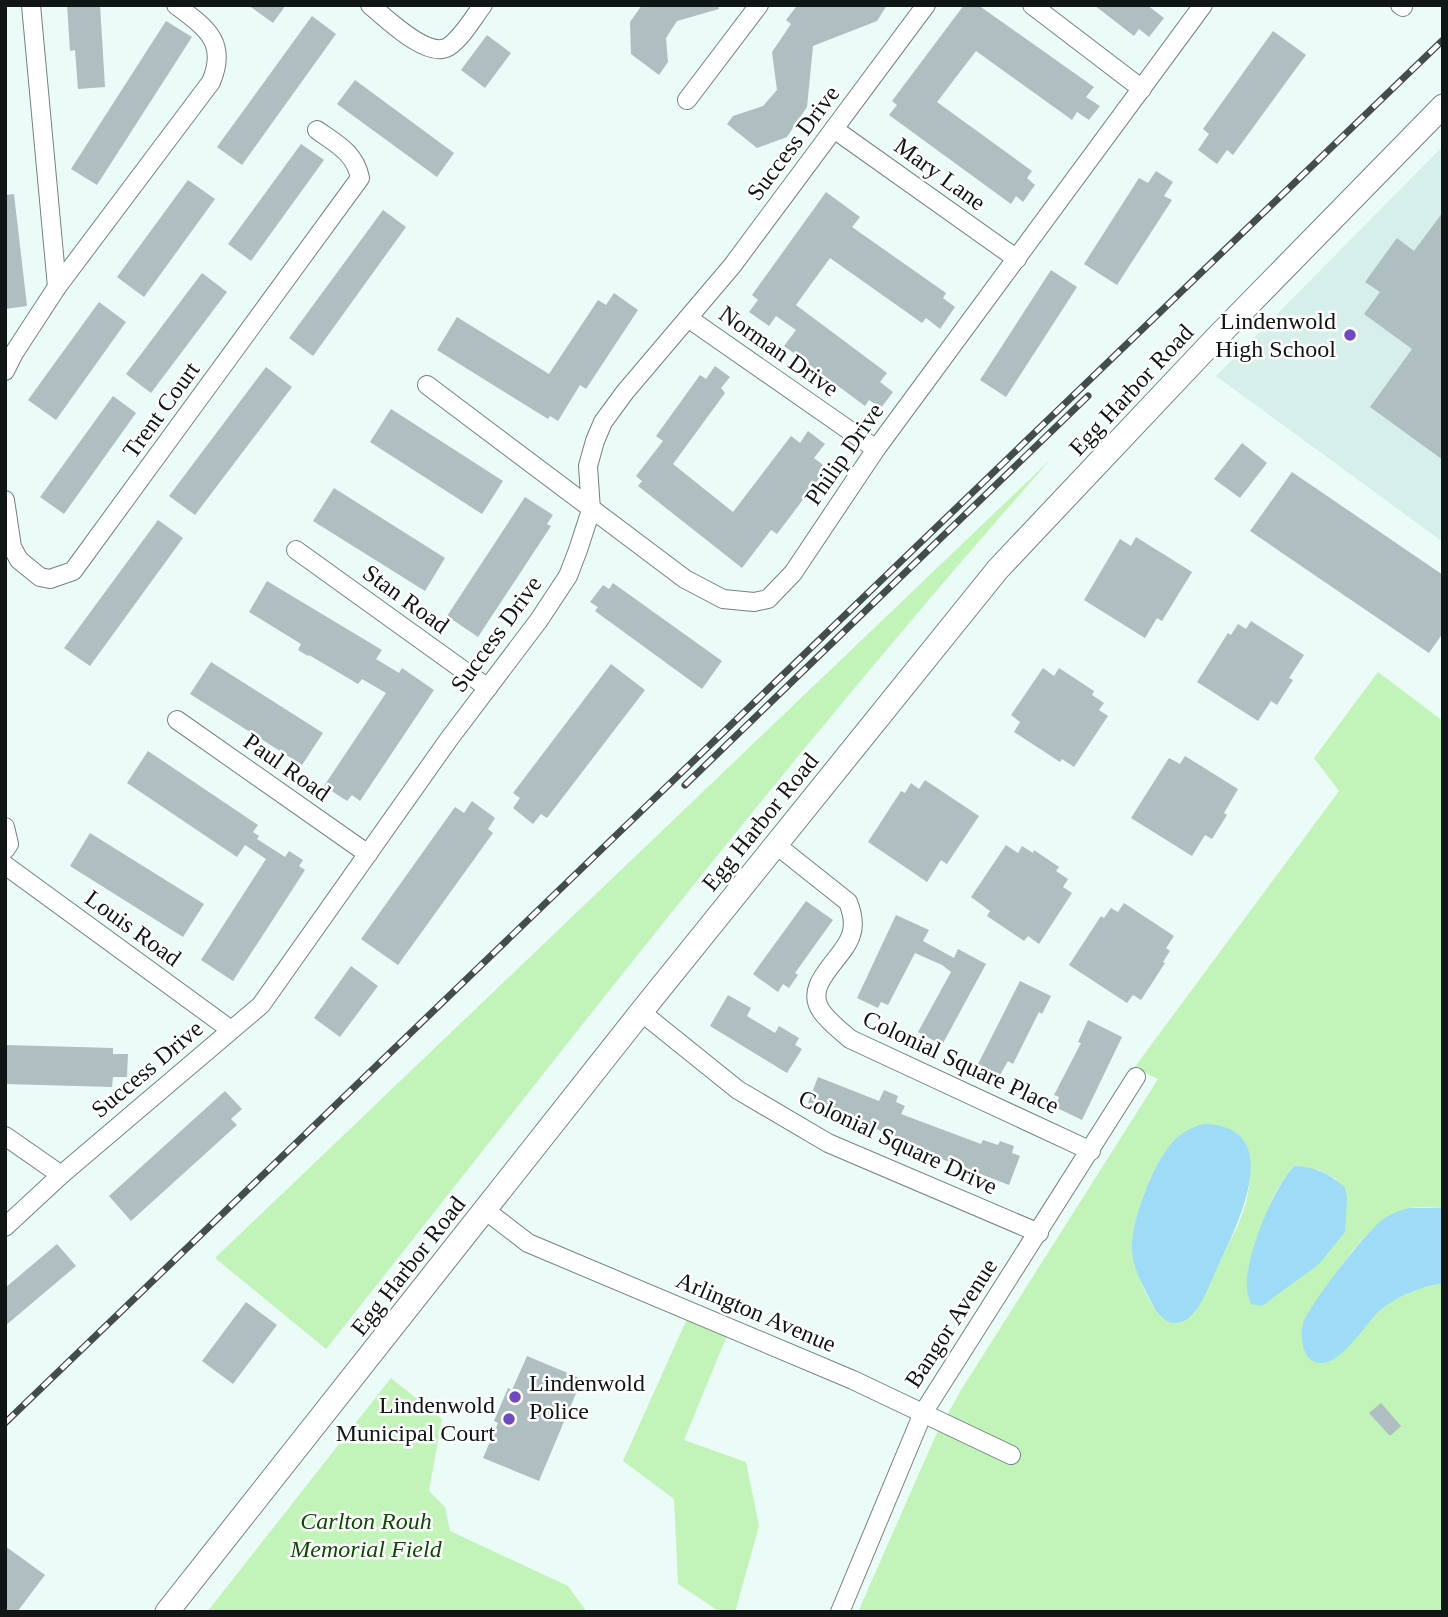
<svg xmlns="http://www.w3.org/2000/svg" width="1448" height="1617" font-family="Georgia,serif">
<rect width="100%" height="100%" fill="#ebfbf8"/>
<path fill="#d6efeb" d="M1443,146V542L1216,376Z"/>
<g fill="#c2f4ba" fill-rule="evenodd">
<path d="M1051,459C797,745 564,1049 326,1349L215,1258Z"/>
<path d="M1378,672L1443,721V1208C1433,1208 1420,1206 1410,1208C1368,1217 1337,1274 1312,1306L1329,1361C1348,1350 1357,1334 1371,1319C1390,1298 1416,1288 1443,1283V1612H858L935,1437L961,1390L1158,1079L1134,1068L1339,791L1314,758ZM1163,1156L1250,1180L1246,1203L1238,1225L1200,1302L1167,1321C1139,1299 1128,1249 1137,1216C1142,1195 1152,1174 1163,1156ZM1294,1166L1319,1170L1336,1179L1344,1232L1333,1246L1254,1245C1266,1218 1273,1188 1294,1166Z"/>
<path d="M690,1312L730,1328L684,1440L746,1462L759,1526L735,1612H720L678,1584L674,1499L623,1461Z"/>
<path d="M391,1378L442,1419L429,1491L445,1507L450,1531L568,1586L587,1612H207Z"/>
</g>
<g fill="#9ddbf7">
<path d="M1204,1124C1287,1126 1238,1224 1219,1264C1211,1280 1204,1303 1191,1316C1185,1322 1175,1325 1167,1321C1158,1316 1152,1304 1148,1296C1141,1282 1133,1266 1132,1251C1130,1222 1153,1164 1172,1143C1180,1133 1192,1127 1204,1124Z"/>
<path d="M1294,1166C1315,1167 1330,1173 1345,1188L1347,1199L1345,1232L1319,1264L1262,1306L1251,1304C1249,1299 1247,1293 1247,1288C1244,1258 1274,1187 1294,1166Z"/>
<path d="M1410,1208H1443V1283C1421,1287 1402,1294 1384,1307C1366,1320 1340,1371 1315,1362C1302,1357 1300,1336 1303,1324C1307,1307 1366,1232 1381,1221C1390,1214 1399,1210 1410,1208Z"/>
</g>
<g fill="#afbec0">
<path d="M67,5H100L105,87L78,89L75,50L70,51Z"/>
<path d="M248,5H286L273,23Z"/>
<path d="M642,5H718L719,9L677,21L666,38L668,62L659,75L631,54L630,22Z"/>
<path d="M802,5H887L877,21L813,46L807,107L787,137L757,148L727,124L733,116L763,106L777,90L772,52L791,24L786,20L796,7Z"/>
<path d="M964,5H978L1094,87L1086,97L1100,106L1089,120L1077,112L1072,120L976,51L937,102L1032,171L1027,178L1035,185L1023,202L1016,196L1011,204L889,115L897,105L892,101Z"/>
<path d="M1094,5H1147L1164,18L1149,37L1139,29L1134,36Z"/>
<path d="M312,16L336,34L242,165L217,147Z"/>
<path d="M166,21L192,37L97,185L71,169Z"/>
<path d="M1273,31L1306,55L1233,155L1227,150L1217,164L1198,150L1209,134L1203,129Z"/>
<path d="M487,35L511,53L485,88L461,70Z"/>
<path d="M355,80L454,153L437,177L337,104Z"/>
<path d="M301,144L324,160L251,261L228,244Z"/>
<path d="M1156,171L1173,182L1164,196L1172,200L1117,285L1084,264L1139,178L1148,183Z"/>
<path d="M188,180L215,199L144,297L117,277Z"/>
<path d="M826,192L860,217L852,227L946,293L943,298L955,307L940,329L926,318L922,323L830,258L796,305L887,373L880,382L893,392L881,408L869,400L865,406L784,346L796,330L776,316L769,326L749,312L758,300L752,295Z"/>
<path d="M14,194L27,306L5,309V195Z"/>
<path d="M383,210L406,227L313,356L289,338Z"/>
<path d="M1443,212V460L1370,407L1412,349L1364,314L1380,292L1365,282L1397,238L1414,251Z"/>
<path d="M1051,270L1077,287L1006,397L980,380Z"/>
<path d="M202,273L227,292L151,393L126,374Z"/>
<path d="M614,293L638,310L586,389L580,385L558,421L550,416L548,419L437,350L457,317L549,374L598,300L606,305Z"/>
<path d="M99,302L126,322L56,420L28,400Z"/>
<path d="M715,366L730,377L721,388L725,393L673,464L733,512L791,436L800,443L808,431L825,444L814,458L827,468L777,534L771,530L742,568L638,486L642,481L636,476L663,441L656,436L700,375L706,379Z"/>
<path d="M266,367L292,387L195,515L169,496Z"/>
<path d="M113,396L136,413L64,514L40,497Z"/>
<path d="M391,409L503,481L482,514L370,442Z"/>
<path d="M1242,443L1267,463L1240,498L1214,479Z"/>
<path d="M1292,472L1443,575V633L1429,653L1250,531Z"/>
<path d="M334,488L445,558L425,591L313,521Z"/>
<path d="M525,497L553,515L547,524L551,526L478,637L447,616Z"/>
<path d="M158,520L183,538L90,666L64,648Z"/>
<path d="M1136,537L1192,572L1162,621L1157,618L1145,638L1084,600L1120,539L1131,546Z"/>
<path d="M267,581L382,650L376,659L399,673L402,668L434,690L360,801L352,795L347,801L324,786L386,693L362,679L358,684L309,655L308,656L298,650L301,644L249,612Z"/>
<path d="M613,583L722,661L702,689L595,611L598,607L590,602L603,585L609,589Z"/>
<path d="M1251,621L1304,655L1289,678L1293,680L1277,705L1271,701L1258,721L1197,682L1228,633L1231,635L1238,624L1246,629Z"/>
<path d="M211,662L323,733L302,765L190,694Z"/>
<path d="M611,664L645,690L547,818L541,814L533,824L513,808L520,798L513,793Z"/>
<path d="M1043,668L1054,676L1059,668L1094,691L1092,695L1104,703L1099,710L1108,716L1074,767L1062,759L1060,762L1014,732L1020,722L1011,715Z"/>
<path d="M148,751L258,825L253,832L259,836L257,839L285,857L289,851L303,860L299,866L305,870L233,981L201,960L266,859L245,845L237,857L127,783Z"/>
<path d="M1185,756L1238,789L1224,813L1227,815L1212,839L1205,835L1192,856L1131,818L1169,758L1180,764Z"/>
<path d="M925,780L979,816L947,864L941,860L927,882L868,842L901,791L905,793L911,783L919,789Z"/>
<path d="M472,801L495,818L488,829L493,833L398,965L361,939L455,807L464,813Z"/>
<path d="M90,833L204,904L183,937L70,866Z"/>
<path d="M1006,845L1018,853L1022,846L1033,853L1034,850L1059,867L1056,871L1068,879L1063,887L1072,893L1039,944L1028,936L1024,941L987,916L990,911L971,897Z"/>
<path d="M806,901L833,920L795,973L798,975L789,988L783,984L778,992L753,974Z"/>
<path d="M1124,903L1174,936L1166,948L1170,951L1163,962L1165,963L1141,1000L1133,995L1127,1003L1069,965L1101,916L1104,918L1111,908L1118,912Z"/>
<path d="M896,915L929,930L923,941L954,958L958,949L986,964L942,1045L918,1032L951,972L942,965L915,953L888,1005L881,1002L878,1008L857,998Z"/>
<path d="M351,966L378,986L340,1037L314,1018Z"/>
<path d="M1020,981L1051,996L1042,1014L1039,1012L1013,1064L1008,1061L1000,1075L978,1064Z"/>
<path d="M728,995L751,1008L747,1016L775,1033L779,1026L799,1038L795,1045L802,1049L787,1073L710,1026Z"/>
<path d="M1088,1020L1122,1037L1082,1120L1055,1107L1059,1097L1054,1095L1081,1043L1078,1042Z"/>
<path d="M5,1045L113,1048V1054H128L127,1077H113L112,1087L5,1084Z"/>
<path d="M818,1077L879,1101L884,1090L898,1096L896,1102L905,1106L901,1114L981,1144L983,1140L998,1145L1000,1141L1014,1146L1012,1153L1020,1156L1009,1185L911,1147L913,1143L808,1103Z"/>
<path d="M225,1091L242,1109L231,1119L237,1125L131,1221L109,1196Z"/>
<path d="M57,1244L76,1266L5,1326V1288Z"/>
<path d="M246,1302L277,1325L233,1384L202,1361Z"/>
<path d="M527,1356L582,1379L539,1481L483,1458L498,1423L494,1421L508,1388L512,1390Z"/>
<path d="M1381,1403L1401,1426L1390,1436L1369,1413Z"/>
<path d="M5,1546L45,1575L17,1612H5Z"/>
</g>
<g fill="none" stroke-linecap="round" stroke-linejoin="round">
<defs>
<g id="minor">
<path d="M31,5L57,287"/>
<path d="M370,5C386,18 427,59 448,47C462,38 473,18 483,5"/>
<path d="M1032,5L1142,89"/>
<path d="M1400,5L1403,7"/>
<path d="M687,100L759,5"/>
<path d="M834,129L1017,259"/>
<path d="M688,318L876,449"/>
<path d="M5,371L14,353L57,287L211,82C228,42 206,28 176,5"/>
<path d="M427,385L685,579L723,599L754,602L768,599L793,573L876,449L1203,5"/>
<path d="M5,500L12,547L19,560L40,577L50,579L73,571L360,178C355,153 337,144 317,130"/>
<path d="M296,550L488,688"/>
<path d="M177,720L368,854"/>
<path d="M5,827L9,844L5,850"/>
<path d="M775,844L848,902C852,912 855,924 851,935C844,959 801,984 822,1012C829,1022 841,1031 850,1039L1091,1151"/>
<path d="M5,865L231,1030"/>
<path d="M641,1012L738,1090L828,1143L1039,1233"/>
<path d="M5,1136L61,1175"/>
<path d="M485,1210L528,1243L853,1380L1011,1455"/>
<path d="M5,1227L61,1175L261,1005L449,739L539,620L568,576L578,550L591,510L588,466L595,441L603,422L625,392L732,266L926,5"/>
<path d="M840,1612L923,1413L1136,1077"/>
</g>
<path id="tertiary" d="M167,1612L641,1012L998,569L1218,336L1443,106"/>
</defs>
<use href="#minor" stroke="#748280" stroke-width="20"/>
<use href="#tertiary" stroke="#748280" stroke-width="25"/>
<use href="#minor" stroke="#fff" stroke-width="18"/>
<use href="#tertiary" stroke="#fff" stroke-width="23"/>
<defs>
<g id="rail">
<path d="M685,785L1088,396"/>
<path d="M5,1423L1443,40"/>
</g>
</defs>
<use href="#rail" stroke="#444d4b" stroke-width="7"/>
<use href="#rail" stroke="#fff" stroke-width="4.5" stroke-dasharray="13" stroke-linecap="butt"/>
</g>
<g fill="#6e4ac3" stroke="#fff" stroke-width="2.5">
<circle cx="1350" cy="335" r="7"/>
<circle cx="515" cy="1397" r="7"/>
<circle cx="509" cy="1419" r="7"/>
</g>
<g text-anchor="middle" stroke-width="5" stroke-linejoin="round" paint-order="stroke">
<g font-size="24" fill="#101615" stroke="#fff">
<text transform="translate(793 143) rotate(-53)" y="8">Success Drive</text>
<text transform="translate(940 174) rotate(36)" y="8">Mary Lane</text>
<text transform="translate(779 351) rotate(35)" y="8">Norman Drive</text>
<text transform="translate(1131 390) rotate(-47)" y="8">Egg Harbor Road</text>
<text transform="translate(161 410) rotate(-54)" y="8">Trent Court</text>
<text transform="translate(844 454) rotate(-55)" y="8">Philip Drive</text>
<text transform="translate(406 599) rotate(36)" y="8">Stan Road</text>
<text transform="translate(496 634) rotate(-54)" y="8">Success Drive</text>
<text transform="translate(287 767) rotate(35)" y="8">Paul Road</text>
<text transform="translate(760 822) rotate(-51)" y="8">Egg Harbor Road</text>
<text transform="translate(133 928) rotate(36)" y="8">Louis Road</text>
<text transform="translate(961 1062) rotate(25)" y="8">Colonial Square Place</text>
<text transform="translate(147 1069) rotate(-40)" y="8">Success Drive</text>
<text transform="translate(898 1142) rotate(25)" y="8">Colonial Square Drive</text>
<text transform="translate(408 1266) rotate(-52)" y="8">Egg Harbor Road</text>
<text transform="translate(756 1312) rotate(23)" y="8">Arlington Avenue</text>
<text transform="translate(951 1323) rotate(-57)" y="8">Bangor Avenue</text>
</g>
<g font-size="24" fill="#101615" stroke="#fff" text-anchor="end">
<text x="1336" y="329">Lindenwold<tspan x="1336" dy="28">High School</tspan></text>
<text x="529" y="1391" text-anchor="start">Lindenwold<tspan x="529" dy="28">Police</tspan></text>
<text x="495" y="1413">Lindenwold<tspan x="495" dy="28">Municipal Court</tspan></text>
</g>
<g font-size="24" font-style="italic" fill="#0a4d00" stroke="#fff">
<text x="366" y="1529">Carlton Rouh<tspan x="366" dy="28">Memorial Field</tspan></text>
</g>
</g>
<rect width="1448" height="1617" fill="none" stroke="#101615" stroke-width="14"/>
</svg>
